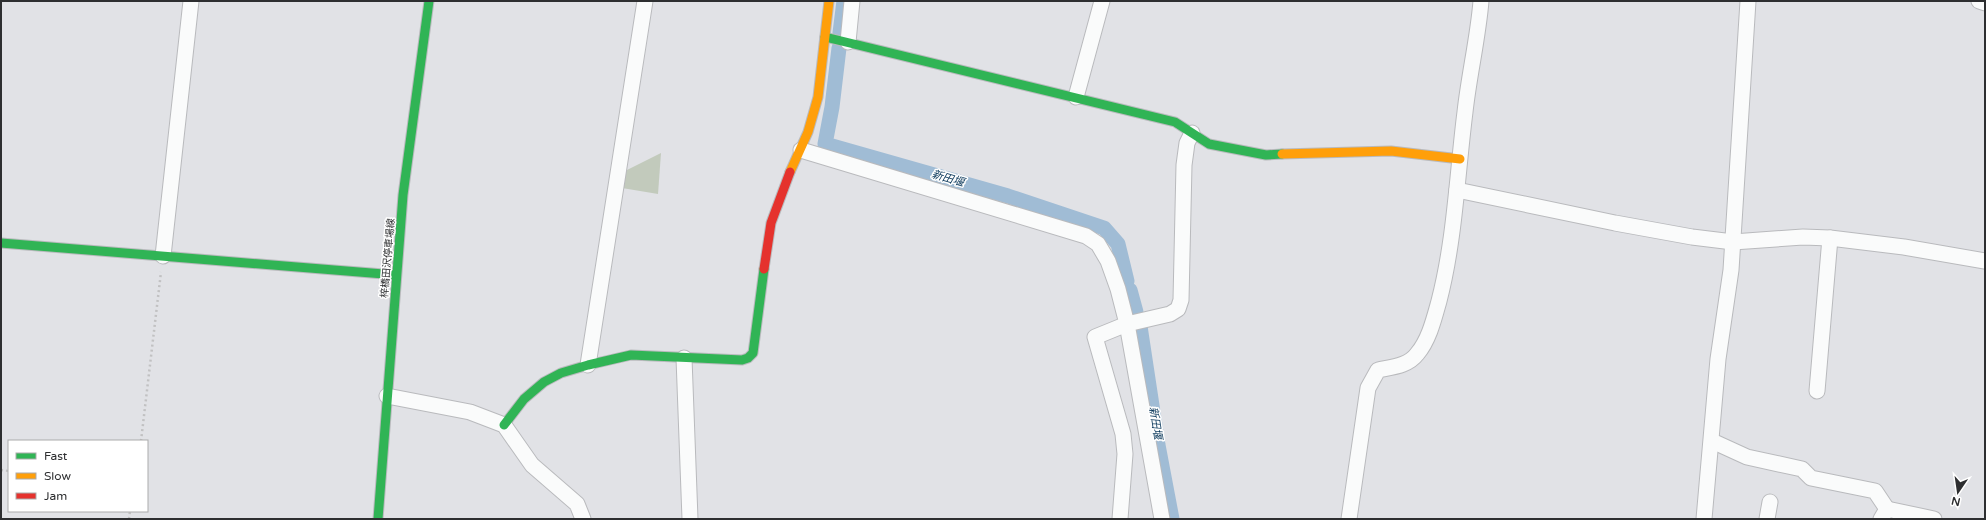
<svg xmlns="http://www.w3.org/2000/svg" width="1986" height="520" font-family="'Varela Round','Noto Sans JP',sans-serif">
<rect width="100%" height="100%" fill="#e1e2e6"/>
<path fill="#c2cabc" d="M661,153L658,194L622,188L625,171Z"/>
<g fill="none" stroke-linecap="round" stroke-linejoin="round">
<g stroke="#a0bcd5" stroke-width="15">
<path d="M840,33L844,1"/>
<path d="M839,48L832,107L825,144L1008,196L1104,228L1118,244L1127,281"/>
<path d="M1130,290L1136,312"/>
<path d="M1140,326L1158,445L1172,519"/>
</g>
<defs>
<g id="street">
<path d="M1979,1L1985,3"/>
<path d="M848,42L852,1"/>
<path d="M1076,97L1102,1"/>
<path d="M801,150L1086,236L1098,244L1108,261L1118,289L1127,324L1162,519"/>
<path d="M1457,190L1615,223L1692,237L1733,242L1803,237L1830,238L1904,247L1985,261"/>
<path d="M163,256L191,1"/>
<path d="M684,358L690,519"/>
<path d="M588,365L645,1"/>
<path d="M1817,391L1830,238"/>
<path d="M387,396L470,412L504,425L532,465L577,504L583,519"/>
<path d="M1712,441L1747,457L1802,469L1811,478L1875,491L1887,509"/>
<path d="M1120,519L1125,454L1123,434L1095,337L1127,324L1170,314L1178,309L1181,300L1184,165L1187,143L1192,133"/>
<path d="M1349,519L1368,388L1378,370C1392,367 1408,366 1417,354C1429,340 1434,319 1439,301C1455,239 1457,175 1465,112C1469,75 1478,38 1481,1"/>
<path d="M1704,519L1718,359L1731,270L1748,1"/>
<path d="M1767,519L1770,502"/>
<path d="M1881,519L1887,509L1934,519"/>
</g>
<g id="fast">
<path d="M825,37L1175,122L1209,144L1266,155L1282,154"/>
<path d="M1,243L396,275"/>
<path d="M504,425L524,399L544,382L561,373L588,365L631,355L742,360L748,358L753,353L764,269"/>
<path d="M378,519L403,195L429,1"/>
</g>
<g id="slow">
<path d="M1282,154L1391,151L1460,159"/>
<path d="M790,172L808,132L818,97L829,1"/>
</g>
<path id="jam" d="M764,269L771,223L790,172"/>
</defs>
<use href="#street" stroke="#b9babd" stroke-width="17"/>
<use href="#fast" stroke="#b9babd" stroke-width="11"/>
<use href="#slow" stroke="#b9babd" stroke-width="11"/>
<use href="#jam" stroke="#b9babd" stroke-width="11"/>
<g stroke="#c1c1c2" stroke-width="2.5" stroke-dasharray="2 3" stroke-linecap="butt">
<path d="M141,441L161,272"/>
<path d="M1,470L9,471"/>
<path d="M129,519L130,511"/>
</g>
<use href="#street" stroke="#fafbfb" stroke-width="15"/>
<use href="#fast" stroke="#30b455" stroke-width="9"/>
<use href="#slow" stroke="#ff9f0a" stroke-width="9"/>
<use href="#jam" stroke="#e5322d" stroke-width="9"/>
</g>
<g text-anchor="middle" stroke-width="3" stroke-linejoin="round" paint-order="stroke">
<g font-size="10" fill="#2d2e30" stroke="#fff">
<text transform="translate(387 258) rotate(-85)" y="4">梓橋田沢停車場線</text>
</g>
<g font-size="11" font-style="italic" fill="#083659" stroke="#fff">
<text transform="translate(948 178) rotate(16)" y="4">新田堰</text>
<text transform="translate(1156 423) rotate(81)" y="4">新田堰</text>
</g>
</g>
<rect width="1986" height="520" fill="none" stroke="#2d2e30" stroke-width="4"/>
<rect x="8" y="440" width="140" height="72" fill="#ffffff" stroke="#ababac"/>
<rect x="16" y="453" width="20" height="6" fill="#30b455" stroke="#ababac"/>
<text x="44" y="460" font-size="12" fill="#2d2e30">Fast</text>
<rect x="16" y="473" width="20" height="6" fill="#ff9f0a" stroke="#ababac"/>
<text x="44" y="480" font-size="12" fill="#2d2e30">Slow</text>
<rect x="16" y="493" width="20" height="6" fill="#e5322d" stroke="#ababac"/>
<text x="44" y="500" font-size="12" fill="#2d2e30">Jam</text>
<g transform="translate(1958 492) rotate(193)" stroke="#ffffff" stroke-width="3" paint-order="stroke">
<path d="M0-3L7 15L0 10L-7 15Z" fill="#2d2e30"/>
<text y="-6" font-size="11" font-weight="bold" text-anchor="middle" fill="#2d2e30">N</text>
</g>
</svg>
